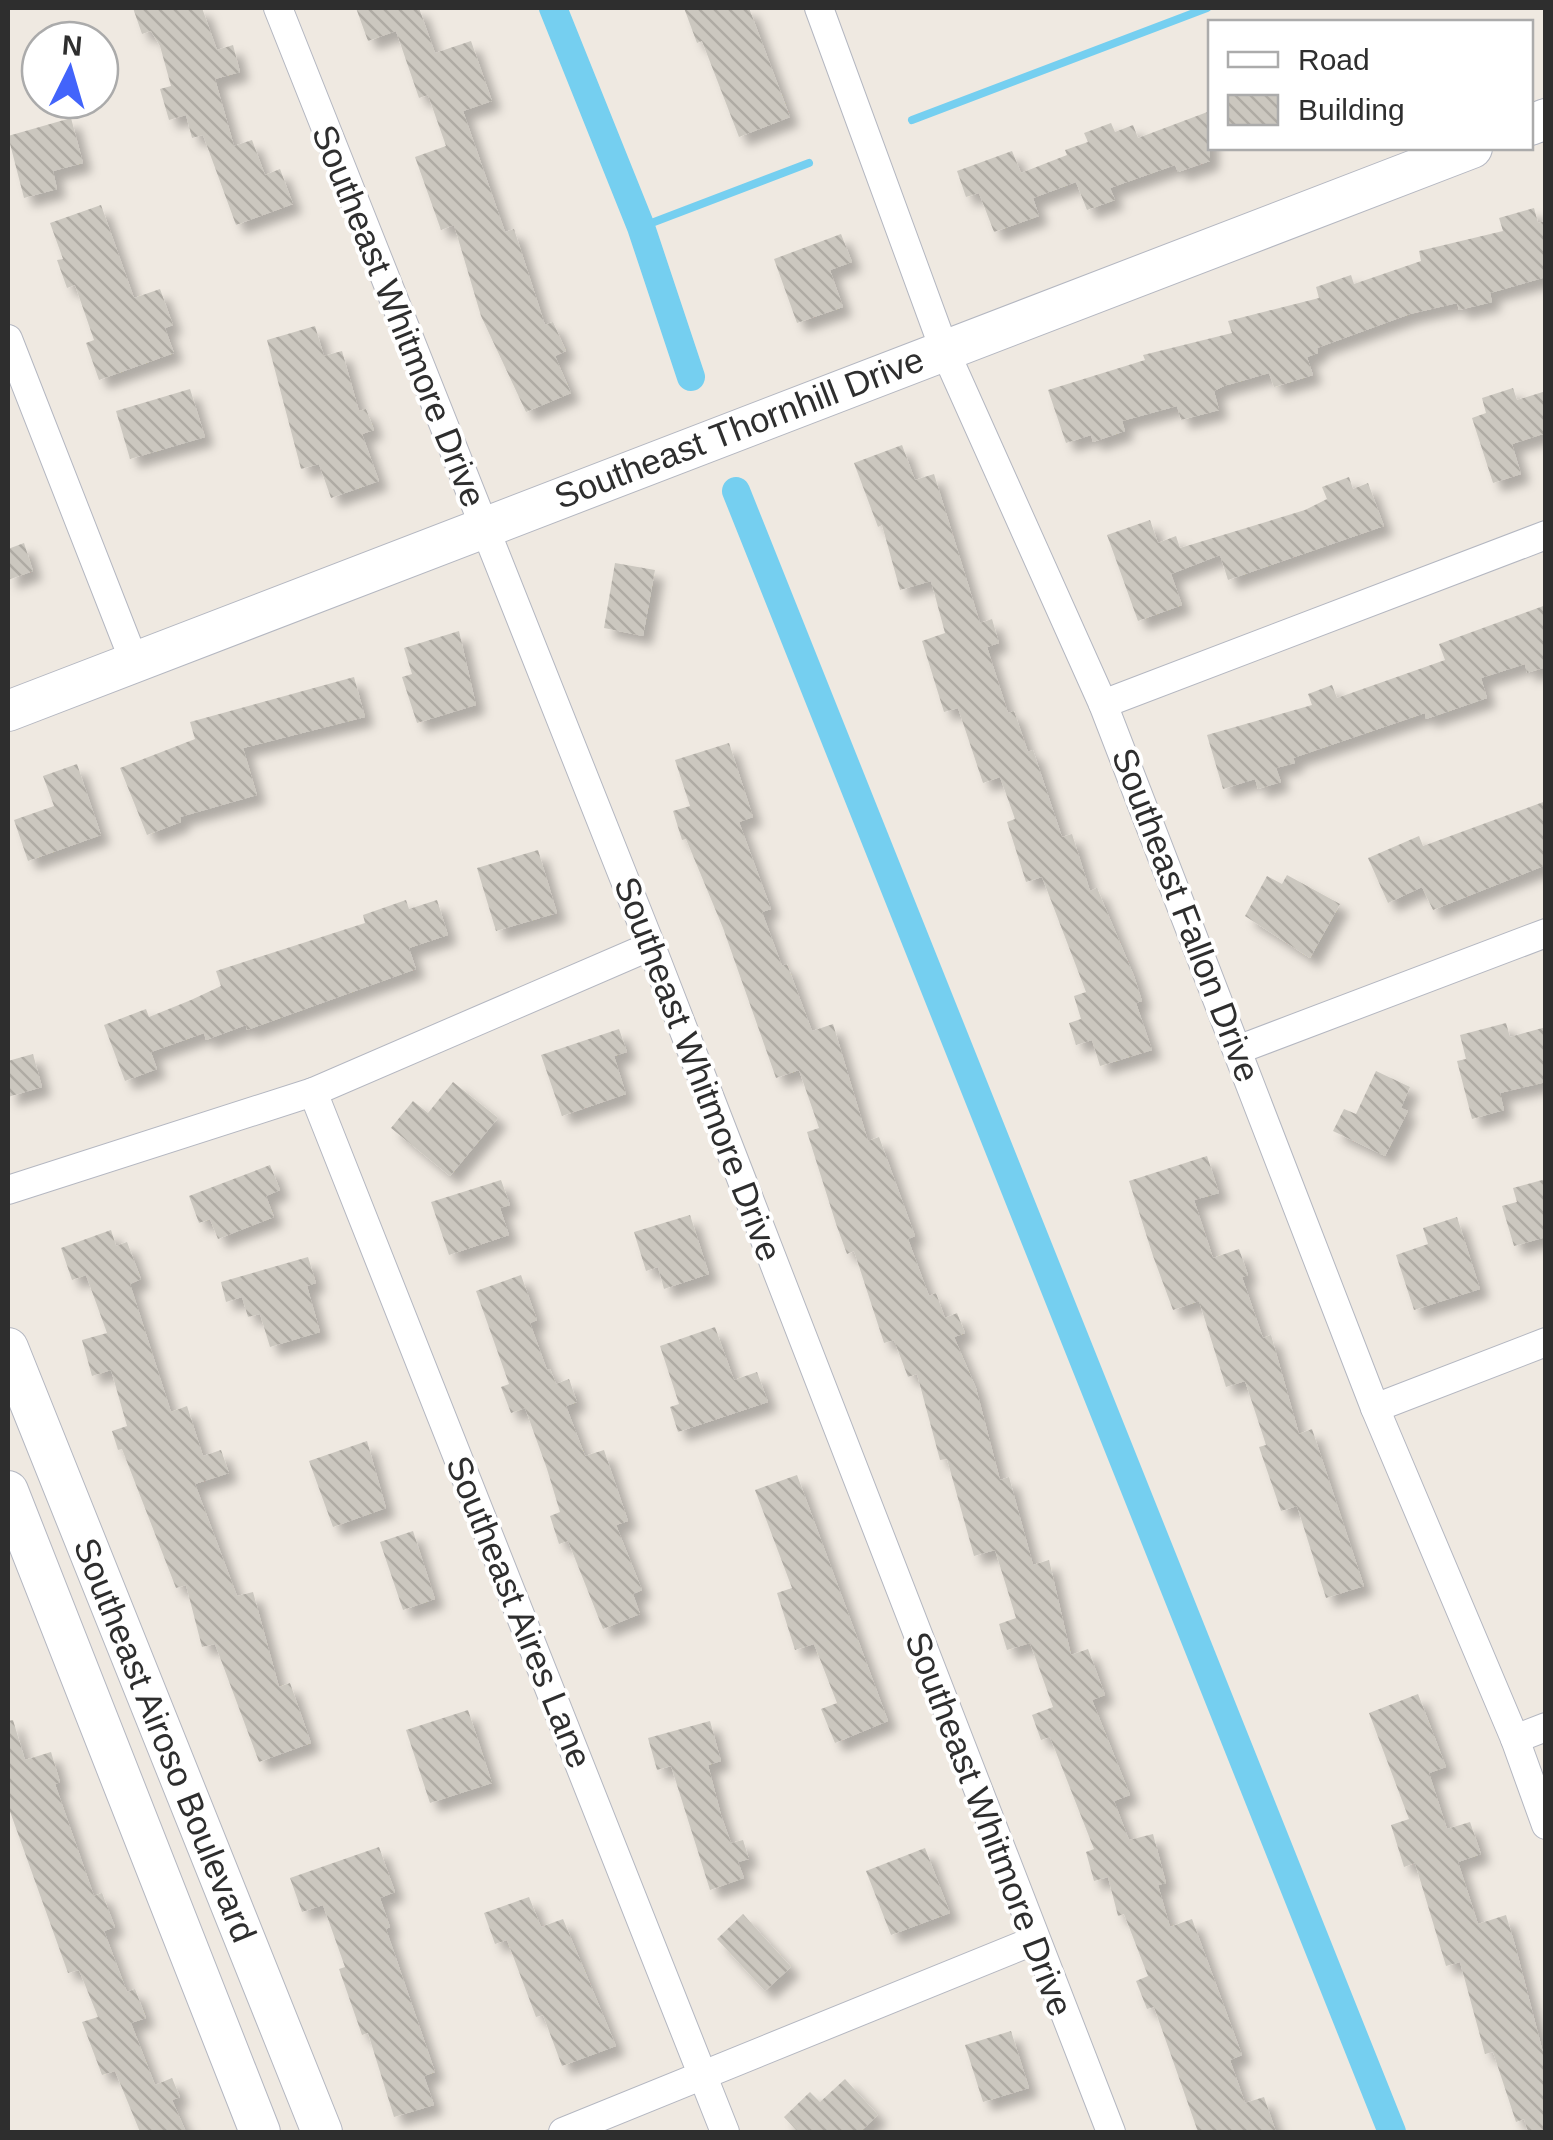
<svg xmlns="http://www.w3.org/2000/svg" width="1553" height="2140" font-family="Helvetica,sans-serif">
<defs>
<pattern id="building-back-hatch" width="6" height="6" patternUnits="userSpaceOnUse" patternTransform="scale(2.5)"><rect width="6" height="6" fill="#cbc7bf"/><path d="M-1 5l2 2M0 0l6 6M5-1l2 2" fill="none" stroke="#afaba4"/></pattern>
<filter id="shadow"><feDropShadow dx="9" dy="9" stdDeviation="5" flood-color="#0004"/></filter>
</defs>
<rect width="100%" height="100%" fill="#efe9e1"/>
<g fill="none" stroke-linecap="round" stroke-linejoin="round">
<g stroke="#75cff0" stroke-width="8">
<path d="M912,120L1207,8"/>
<path d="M641,227L809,163"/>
</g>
<g stroke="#75cff0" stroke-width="28">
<path d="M553,8L641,227L691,377"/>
<path d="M736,491L1392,2132"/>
</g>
</g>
<g fill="url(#building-back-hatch)" filter="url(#shadow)">
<path d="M133,8H202L217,50L233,45L240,72L215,79L234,146L252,140L265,175L280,169L293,204L236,225L203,135L192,138L186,115L169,120L160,89L171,86L160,46L151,31L142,34Z"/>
<path d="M356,8H419L435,53L471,41L492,101L463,111L505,232L514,229L545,325L553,322L566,351L555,356L571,393L526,412L481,316L454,225L441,230L415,157L446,146L428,95L419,98L396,31L368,41Z"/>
<path d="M684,8H749L790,117L739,137L702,41L697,43Z"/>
<path d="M1210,111V161L1178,172L1175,165L1110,188L1115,200L1087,210L1076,182L1033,198L1039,216L994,232L979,193L966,197L957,171L1012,151L1021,173L1067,155L1065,150L1088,142L1084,133L1111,123L1115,132L1133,125L1138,138Z"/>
<path d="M71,118L83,163L53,171L57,189L24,198L8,136Z"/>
<path d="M101,205L134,298L160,289L173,325L165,328L174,353L99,380L86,343L94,340L75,285L67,288L57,260L63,259L50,223Z"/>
<path d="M1534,208L1538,223L1546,221V277L1490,293L1492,302L1459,310L1457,303L1410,314L1317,348L1318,353L1307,357L1313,375L1274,387L1269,373L1224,386L1214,391L1219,410L1181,420L1177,406L1122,421L1125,431L1093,442L1091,435L1066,443L1048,390L1145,360L1143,355L1232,333L1228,321L1319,298L1316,287L1351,275L1354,284L1421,261L1419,251L1503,231L1499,218Z"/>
<path d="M841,234L852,262L830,270L843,307L797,323L774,259Z"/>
<path d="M315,326L324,356L342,351L359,411L366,409L374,430L362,434L379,481L331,498L319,464L301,469L267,340Z"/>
<path d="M1513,388L1517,400L1546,391V433L1512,444L1521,474L1493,483L1472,418L1486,413L1482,398Z"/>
<path d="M190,389L205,437L130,459L116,411Z"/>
<path d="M902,445L915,480L934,474L980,623L992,619L999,643L987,647L1008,713L1014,711L1028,752L1033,750L1062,837L1072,834L1090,891L1097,888L1134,976L1142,1001L1136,1003L1152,1050L1100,1066L1092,1040L1076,1045L1069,1023L1081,1019L1074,996L1086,992L1042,877L1026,882L1007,822L1015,819L1000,777L983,783L958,708L944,712L922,641L945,633L931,581L900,590L882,525L878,527L854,463Z"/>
<path d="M1349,477L1353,489L1368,483L1384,526L1228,580L1220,555L1171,574L1182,605L1138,621L1107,535L1150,520L1158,543L1176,536L1180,548L1305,510L1327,499L1322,487Z"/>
<path d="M24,543L33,571L8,580V549Z"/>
<path d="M615,563L655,570L643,636L604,628Z"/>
<path d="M1546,605V667L1527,673L1525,664L1481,678L1487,698L1426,719L1425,713L1293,758L1295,763L1276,768L1281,782L1258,789L1255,779L1223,789L1207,735L1312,705L1308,694L1332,685L1337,698L1445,660L1439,644Z"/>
<path d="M459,631L476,705L417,723L402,677L412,674L404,648Z"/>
<path d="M354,677L365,717L243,748L257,795L180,817L181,822L147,835L120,768L195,739L190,722Z"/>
<path d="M729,743L753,817L739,822L771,909L762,912L782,966L787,964L812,1031L833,1024L868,1141L879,1137L915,1236L908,1239L929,1296L936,1293L945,1318L957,1313L965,1333L954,1337L976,1388L1000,1480L1009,1477L1033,1565L1049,1560L1071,1655L1088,1649L1105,1695L1092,1700L1130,1795L1114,1801L1129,1840L1153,1834L1166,1883L1158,1885L1170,1927L1192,1919L1242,2055L1230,2060L1245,2103L1264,2097L1276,2132H1198L1154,2007L1147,2009L1136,1981L1148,1976L1124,1914L1118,1916L1108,1877L1094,1881L1086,1852L1094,1849L1050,1737L1041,1740L1032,1715L1053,1707L1030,1643L1007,1650L999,1624L1016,1618L995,1550L974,1556L947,1459L940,1460L917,1374L908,1377L894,1340L884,1343L854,1251L847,1254L836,1224L807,1132L819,1128L799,1070L776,1078L723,928L686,839L682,840L673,811L690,806L675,760Z"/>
<path d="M77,764L101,835L28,861L14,820L54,806L43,776Z"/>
<path d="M1546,801V865L1433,910L1422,887L1388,903L1368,858L1419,836L1423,846Z"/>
<path d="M538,850L557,913L496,931L477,868Z"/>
<path d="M1287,875L1340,904L1310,958L1245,916L1267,876L1282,884Z"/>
<path d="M406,900L409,909L437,900L448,935L409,948L416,969L247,1030L246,1025L206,1040L204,1033L151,1052L157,1069L125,1081L104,1025L146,1009L149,1017L191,1000L221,986L216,971L365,923L363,915Z"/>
<path d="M1506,1023L1510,1037L1546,1027V1082L1500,1093L1504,1110L1472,1119L1457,1061L1466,1059L1460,1035Z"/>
<path d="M619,1029L627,1052L614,1056L626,1094L562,1116L541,1055Z"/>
<path d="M33,1054L42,1087L8,1097V1061Z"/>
<path d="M1376,1071L1410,1087L1401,1108L1408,1111L1385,1156L1333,1131L1344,1109L1356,1114Z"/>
<path d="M453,1082L498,1118L450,1176L391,1128L413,1101L428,1113Z"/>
<path d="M1207,1156L1219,1193L1194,1200L1213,1258L1239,1249L1248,1275L1242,1277L1263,1338L1271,1335L1299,1434L1312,1429L1364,1586L1326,1598L1297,1506L1281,1511L1259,1447L1266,1445L1245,1381L1226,1387L1199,1301L1173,1310L1153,1256L1129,1181Z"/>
<path d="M270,1165L280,1190L266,1196L274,1217L218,1239L210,1219L199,1223L189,1196Z"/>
<path d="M1546,1179V1237L1514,1246L1502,1206L1517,1202L1513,1188Z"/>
<path d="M501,1180L510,1205L500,1208L509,1235L449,1255L431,1202Z"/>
<path d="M690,1215L709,1274L664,1289L658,1267L646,1271L634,1232Z"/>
<path d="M1457,1217L1480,1289L1414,1310L1396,1255L1428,1244L1423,1228Z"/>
<path d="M111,1230L116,1246L127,1242L141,1279L130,1284L171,1412L187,1406L203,1456L221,1450L229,1473L195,1484L237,1596L253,1592L279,1687L290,1683L311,1743L259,1762L215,1644L202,1647L186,1585L176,1588L122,1449L118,1450L112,1431L127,1426L111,1370L92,1376L82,1340L107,1333L86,1275L72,1280L61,1248Z"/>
<path d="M308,1257L316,1283L307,1286L320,1332L270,1347L260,1314L248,1317L242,1297L226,1302L221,1282Z"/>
<path d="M521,1275L537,1320L530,1323L547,1370L550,1369L556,1384L569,1379L577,1402L566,1406L585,1456L604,1450L628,1521L616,1525L642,1590L633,1594L640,1614L603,1629L568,1541L559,1544L550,1516L560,1512L547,1469L525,1408L511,1413L501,1387L509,1384L476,1291Z"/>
<path d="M715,1327L734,1380L757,1372L768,1402L678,1432L670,1407L679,1404L660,1346Z"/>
<path d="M367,1441L386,1508L333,1527L309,1461Z"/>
<path d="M797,1475L888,1721L835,1743L821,1709L837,1703L814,1644L795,1650L777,1593L792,1588L755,1490Z"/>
<path d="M413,1531L435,1599L403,1610L380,1542Z"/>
<path d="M1418,1694L1446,1767L1429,1773L1447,1829L1470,1822L1481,1854L1458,1862L1478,1924L1506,1915L1515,1945L1546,2064V2132H1528L1524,2119L1516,2122L1493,2052L1485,2054L1460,1962L1446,1966L1415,1863L1404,1867L1391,1825L1409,1819L1369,1713Z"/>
<path d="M468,1710L492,1783L430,1803L406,1730Z"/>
<path d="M13,1720L25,1760L51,1752L60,1782L55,1784L94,1896L102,1893L115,1927L104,1931L127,1992L135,1989L146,2018L131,2023L155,2085L172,2078L180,2097L172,2100L186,2132H140L115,2071L102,2075L82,2022L98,2017L79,1970L68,1973L8,1806V1721Z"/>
<path d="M710,1721L721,1761L708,1765L721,1815L731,1843L743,1840L749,1859L738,1862L744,1878L710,1890L671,1766L657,1770L648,1738Z"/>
<path d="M379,1847L395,1892L380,1898L390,1927L386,1929L435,2072L424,2076L434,2105L394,2117L368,2033L362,2035L339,1969L345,1967L323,1905L302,1912L290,1878Z"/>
<path d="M925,1848L950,1913L891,1935L866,1871Z"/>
<path d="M529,1897L541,1927L563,1919L616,2046L562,2066L543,2015L536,2017L507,1940L495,1944L484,1913Z"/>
<path d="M743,1914L791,1967L765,1991L717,1939Z"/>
<path d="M1011,2031L1029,2088L983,2102L965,2045Z"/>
<path d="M845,2079L878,2115L860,2132H798L784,2117L810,2092L820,2102Z"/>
</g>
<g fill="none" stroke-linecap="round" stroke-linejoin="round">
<defs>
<g id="street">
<path d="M278,8L651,946L1111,2132"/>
<path d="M819,8L944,349L1103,704L1375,1408L1515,1739L1546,1825"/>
<path d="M8,339L134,661"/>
<path d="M1103,704L1546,535"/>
<path d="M1240,1049L1546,933"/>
<path d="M313,1092L725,2132"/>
<path d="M8,1190L313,1092L651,946"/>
<path d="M1375,1408L1546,1342"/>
<path d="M1515,1739L1546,1727"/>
<path d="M563,2132L1033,1941"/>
</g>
<g id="secondary">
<path d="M1530,125L1546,119"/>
<path d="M8,711L1472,148"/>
<path d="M8,1348L322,2132"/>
<path d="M8,1491L260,2132"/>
</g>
</defs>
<use href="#street" stroke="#b4b7c1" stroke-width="30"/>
<use href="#secondary" stroke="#b4b7c1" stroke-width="42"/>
<use href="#street" stroke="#fff" stroke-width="28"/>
<use href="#secondary" stroke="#fff" stroke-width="40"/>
</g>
<g text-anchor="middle" stroke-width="8" stroke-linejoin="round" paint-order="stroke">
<g font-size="35" fill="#2e2e2e" stroke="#fff">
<text transform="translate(399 316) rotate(68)" y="12">Southeast Whitmore Drive</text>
<text transform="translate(739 428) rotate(-21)" y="12">Southeast Thornhill Drive</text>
<text transform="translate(1186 915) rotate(69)" y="12">Southeast Fallon Drive</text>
<text transform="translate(698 1069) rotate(69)" y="12">Southeast Whitmore Drive</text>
<text transform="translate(519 1612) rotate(68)" y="12">Southeast Aires Lane</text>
<text transform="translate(165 1740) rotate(68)" y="12">Southeast Airoso Boulevard</text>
<text transform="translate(989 1824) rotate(69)" y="12">Southeast Whitmore Drive</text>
</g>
</g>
<rect width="1553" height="2140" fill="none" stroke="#2e2e2e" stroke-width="20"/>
<rect x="1208" y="20" width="325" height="130" fill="#ffffff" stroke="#ababab" stroke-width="2.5"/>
<rect x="1228" y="52" width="50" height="15" fill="#ffffff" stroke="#ababab" stroke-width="2.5"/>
<text x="1298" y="70" font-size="30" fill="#2e2e2e">Road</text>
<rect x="1228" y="95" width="50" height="30" fill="url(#building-back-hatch)" stroke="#ababab" stroke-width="2.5"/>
<text x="1298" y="120" font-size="30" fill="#2e2e2e">Building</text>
<g transform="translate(70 70) rotate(5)"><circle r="48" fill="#ffffff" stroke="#ababab" stroke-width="2.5"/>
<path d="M0-8L18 38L0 25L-18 38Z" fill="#4264fb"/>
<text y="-15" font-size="28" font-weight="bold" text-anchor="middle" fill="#2e2e2e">N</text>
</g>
</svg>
